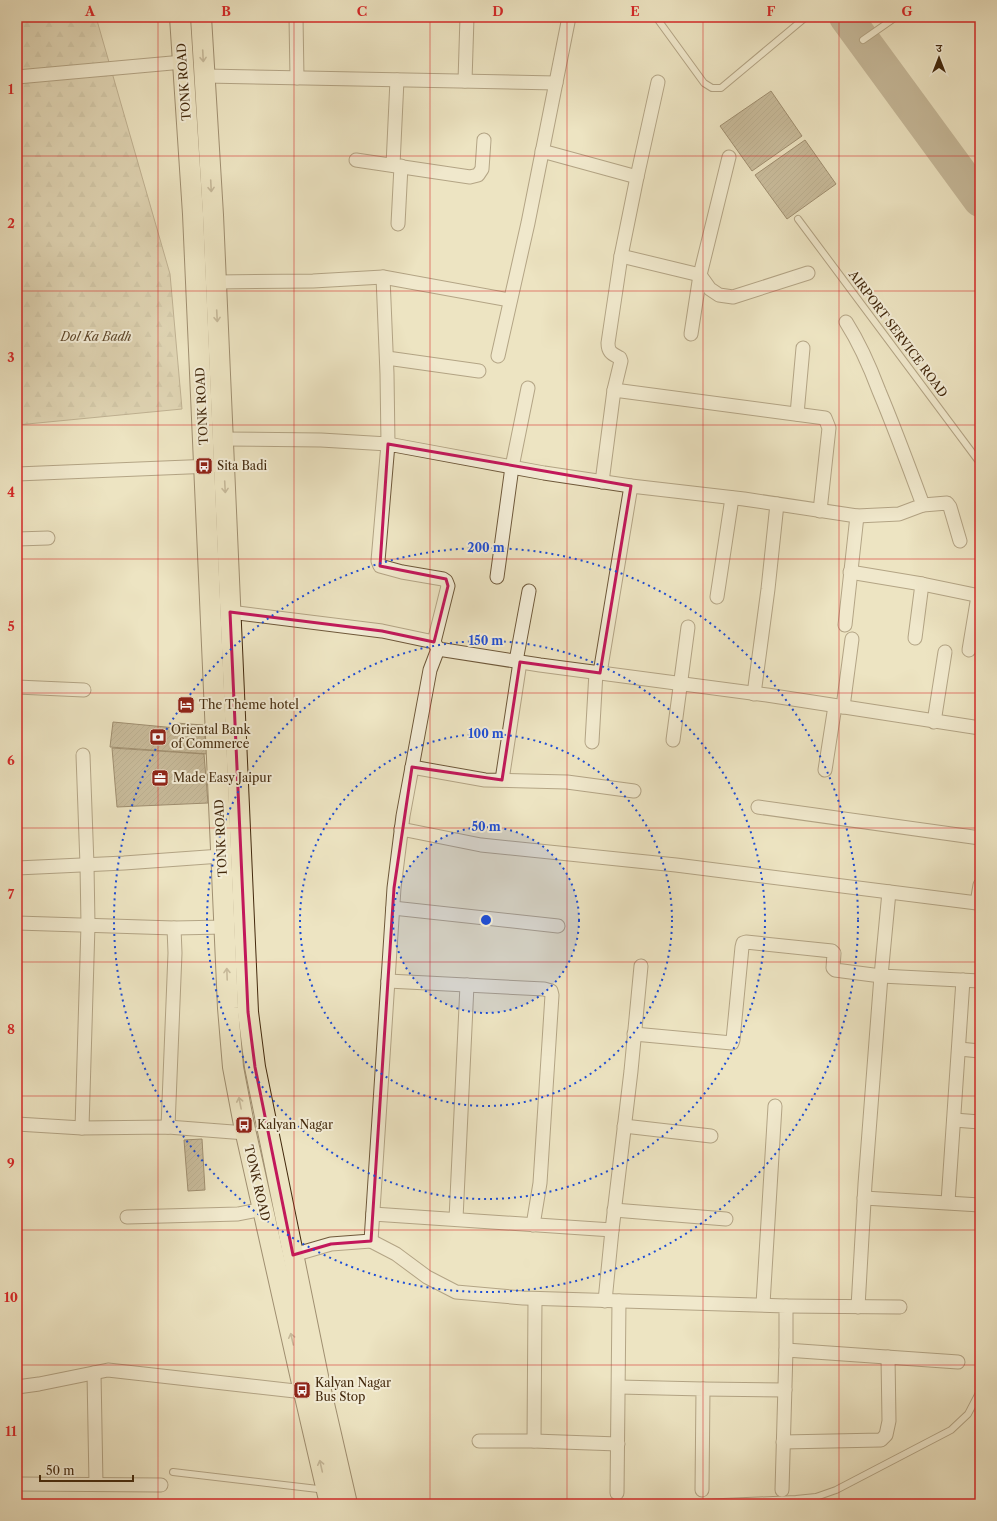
<svg xmlns="http://www.w3.org/2000/svg" width="997" height="1521" font-family="'Libre Caslon Text','Noto Serif Devanagari',serif">
<defs>
<pattern id="forest-firs" width="22" height="20" patternUnits="userSpaceOnUse"><rect width="22" height="20" fill="#d0c4a3"/><path d="M5 1l3.5 6h-7zM16 11l3.5 6h-7z" fill="#b4a88b"/></pattern>
<pattern id="building-hatch" width="6" height="6" patternUnits="userSpaceOnUse"><rect width="6" height="6" fill="#9b8a6b"/><path d="M-1 1l2-2M0 6l6-6M5 7l2-2" fill="none" stroke="#807156"/></pattern>
</defs>
<rect width="100%" height="100%" fill="#ede4c2"/>
<filter id="stains"><feTurbulence type="fractalNoise" baseFrequency=".005" numOctaves="4"/><feColorMatrix values="0 0 0 0 .2 0 0 0 0 .09 0 0 0 0 .02 0 0 0 .5 -.17"/></filter>
<radialGradient id="worn" r=".72"><stop offset=".6" stop-color="#630" stop-opacity="0"/><stop offset="1" stop-color="#630" stop-opacity=".3"/></radialGradient>
<path fill="url(#forest-firs)" stroke="#8a7658" d="M17,17H96L170,274L182,409L17,425Z"/>
<g fill="none" stroke-linecap="round" stroke-linejoin="round">
<path stroke="#988668" stroke-width="34" d="M846,17L980,200"/>
</g>
<g fill="url(#building-hatch)" stroke="#43290d">
<path d="M771,91L802,136L752,171L720,126Z"/>
<path d="M805,140L836,184L787,219L755,175Z"/>
<path d="M113,722L176,728V723L203,725L208,754L110,747Z"/>
<path d="M112,748L204,754L208,803L117,807Z"/>
<path d="M202,1139L205,1190L188,1191L184,1140Z"/>
</g>
<g fill="none" stroke-linecap="round" stroke-linejoin="round">
<defs>
<g id="lane">
<path d="M656,17L704,83L712,88H721L806,17"/>
<path d="M863,40L896,17"/>
<path d="M798,219L980,463"/>
<path d="M173,1472L318,1489L323,1488"/>
<path d="M677,1504L796,1499L816,1497L836,1490L951,1430L968,1414L980,1391"/>
</g>
<g id="street">
<path d="M296,17L297,78"/>
<path d="M205,76L556,83"/>
<path d="M17,77L183,62"/>
<path d="M465,81L467,17"/>
<path d="M542,151L637,177L658,82"/>
<path d="M356,160L470,177L478,175L482,169L484,140"/>
<path d="M393,165L397,80"/>
<path d="M398,224L401,166"/>
<path d="M621,256L700,275L729,157"/>
<path d="M700,275L710,289L719,295L733,297L808,273"/>
<path d="M216,282L313,281L383,277L510,300"/>
<path d="M691,334L700,275"/>
<path d="M498,356L528,223L569,17"/>
<path d="M387,358L479,371"/>
<path d="M614,390L621,361L620,358C613,354 608,353 608,343L621,256L637,177"/>
<path d="M797,414L803,348"/>
<path d="M223,439L321,440L388,444L387,374L383,277"/>
<path d="M17,474L212,466"/>
<path d="M602,482L614,390L825,418L829,428L820,511"/>
<path d="M923,505L947,503L950,507L960,541"/>
<path d="M17,539L48,538"/>
<path d="M850,572L922,584L915,638"/>
<path d="M497,577L512,467L528,388"/>
<path d="M922,584L980,596"/>
<path d="M717,597L732,498"/>
<path d="M230,612L382,631L434,642L438,649L540,665L767,695L980,728"/>
<path d="M845,625L857,516"/>
<path d="M434,642L448,586L446,581L443,579L402,572L380,566L378,561L388,444L544,473L631,486L744,499L857,516L899,514L923,505C909,467 895,429 879,391C870,367 860,344 846,322"/>
<path d="M969,650L978,596"/>
<path d="M516,661L529,591"/>
<path d="M600,673L631,486"/>
<path d="M17,687L84,690"/>
<path d="M754,694L768,589L777,504"/>
<path d="M843,707L852,639"/>
<path d="M934,722L945,652"/>
<path d="M673,740L688,627"/>
<path d="M592,742L596,672"/>
<path d="M412,767L485,780L567,782L634,791"/>
<path d="M825,770L835,706"/>
<path d="M502,780L520,662"/>
<path d="M758,807L980,838"/>
<path d="M401,829L481,845L676,865L977,903"/>
<path d="M17,868L124,863L221,856"/>
<path d="M980,885L977,903H980"/>
<path d="M889,892L881,976L980,981"/>
<path d="M393,908L558,926"/>
<path d="M17,923L174,928L225,927"/>
<path d="M388,981L544,989L551,991L552,995L540,1183L533,1225"/>
<path d="M634,1034L732,1043L733,1040L742,947L743,943L746,942L832,951L834,953L833,968L835,970L881,976L865,1184L858,1307"/>
<path d="M959,1049L980,1051"/>
<path d="M954,1120L980,1122"/>
<path d="M17,1124L82,1128L168,1127L246,1133"/>
<path d="M624,1126L711,1136"/>
<path d="M168,1127L175,953L174,928"/>
<path d="M82,1128L88,925L87,865L83,755"/>
<path d="M864,1198L980,1205"/>
<path d="M948,1202L963,980"/>
<path d="M614,1210L726,1219"/>
<path d="M373,1214L612,1230L631,1071L641,966"/>
<path d="M127,1217L238,1214L263,1209"/>
<path d="M456,1219L467,985"/>
<path d="M371,1241L396,1254L427,1277L456,1292L523,1298L786,1306V1350L958,1362"/>
<path d="M293,1255L331,1244L371,1241L394,888L403,816L430,670L438,649"/>
<path d="M605,1301L612,1230"/>
<path d="M763,1304L775,1106"/>
<path d="M786,1306L900,1307"/>
<path d="M94,1373L96,1484"/>
<path d="M17,1387L39,1384L108,1370L304,1392"/>
<path d="M619,1387L703,1389L702,1490"/>
<path d="M703,1389L785,1390"/>
<path d="M479,1441H534L618,1444"/>
<path d="M534,1441L535,1299"/>
<path d="M783,1442L881,1440L886,1435L889,1421L888,1357"/>
<path d="M17,1484L161,1485"/>
<path d="M782,1490L786,1350"/>
<path d="M617,1493L619,1301"/>
</g>
<g id="primary">
<path d="M180,17L193,214L228,1008L233,1067L244,1125L304,1392L330,1504"/>
<path d="M201,17L213,215L248,1012L255,1067L321,1391L347,1504"/>
</g>
</defs>
<use href="#lane" stroke="#6e583a" stroke-width="8"/>
<use href="#street" stroke="#6e583a" stroke-width="15"/>
<use href="#primary" stroke="#43290d" stroke-width="22"/>
<use href="#lane" stroke="#f3edd7" stroke-width="6"/>
<use href="#street" stroke="#f3edd7" stroke-width="13"/>
<use href="#primary" stroke="#ede4c2" stroke-width="20"/>
</g>
<defs><path id="oneway-shaft" d="M-6 0H5M1.5-3L5.5 0L1.5 3" fill="none" stroke-width="1.6" stroke-linecap="round" stroke-linejoin="round"/></defs>
<g stroke="#988668">
<use href="#oneway-shaft" transform="translate(203 56) rotate(87)"/>
<use href="#oneway-shaft" transform="translate(211 186) rotate(87)"/>
<use href="#oneway-shaft" transform="translate(217 316) rotate(87)"/>
<use href="#oneway-shaft" transform="translate(225 487) rotate(87)"/>
<use href="#oneway-shaft" transform="translate(227 974) rotate(-92)"/>
<use href="#oneway-shaft" transform="translate(240 1103) rotate(-101)"/>
<use href="#oneway-shaft" transform="translate(292 1339) rotate(-103)"/>
<use href="#oneway-shaft" transform="translate(321 1466) rotate(-103)"/>
</g>
<path d="M0 0H997V1521H0ZM388,444L631,486L600,673L520,662L502,780L412,767L394,888L371,1241L331,1244L293,1255L255,1067L248,1012L230,612L382,631L434,642L448,586L446,579L380,566Z" fill="#ede4c2" fill-opacity=".55" fill-rule="evenodd"/>
<path fill="none" stroke="#c2185b" stroke-width="3" stroke-linejoin="round" d="M388,444L631,486L600,673L520,662L502,780L412,767L394,888L371,1241L331,1244L293,1255L255,1067L248,1012L230,612L382,631L434,642L448,586L446,579L380,566Z"/>
<path fill="none" stroke="#d62828" stroke-width="1" stroke-opacity="0.55" d="M158,17V1504M294,17V1504M430,17V1504M567,17V1504M703,17V1504M839,17V1504M17,156H980M17,291H980M17,425H980M17,559H980M17,693H980M17,828H980M17,962H980M17,1096H980M17,1230H980M17,1365H980"/>
<circle cx="486" cy="920" r="93" fill="#1d4ed8" fill-opacity=".12"/>
<g fill="none" stroke="#1d4ed8" stroke-width="2" stroke-dasharray="2 4">
<circle cx="486" cy="920" r="93"/>
<circle cx="486" cy="920" r="186"/>
<circle cx="486" cy="920" r="279"/>
<circle cx="486" cy="920" r="372"/>
</g>
<defs>
<symbol id="bus-square" viewBox="-11 -11 22 22"><rect x="-9" y="-9" width="18" height="18" rx="4" fill="#8f2418" stroke="#f3edd7"/><path d="M-5-6H5V4H4V6H2V4H-2V6H-4V4H-5ZM-3.5-4V0h7V-4ZM-3.5 1.2v1.5H-2V1.2ZM2 1.2v1.5H3.5V1.2Z" fill="#fff"/></symbol>
<symbol id="hotel-square" viewBox="-11 -11 22 22"><rect x="-9" y="-9" width="18" height="18" rx="4" fill="#8f2418" stroke="#f3edd7"/><path d="M-6-4.5h1.5V1H6V5H4.5V3h-9V5H-6ZM-4 0a1.8 1.8 0 1 1 3.6 0ZM.5 0V-2.5h3Q6-2.5 6 0Z" fill="#fff"/></symbol>
<symbol id="bank-square" viewBox="-11 -11 22 22"><rect x="-9" y="-9" width="18" height="18" rx="4" fill="#8f2418" stroke="#f3edd7"/><path d="M-6-4H6V4H-6ZM0-2.3a2.3 2.3 0 1 0 0 4.6a2.3 2.3 0 1 0 0-4.6Z" fill="#fff"/></symbol>
<symbol id="office-square" viewBox="-11 -11 22 22"><rect x="-9" y="-9" width="18" height="18" rx="4" fill="#8f2418" stroke="#f3edd7"/><path d="M-6-3h4V-5.5h4V-3h4V5H-6ZM-1-4.5V-3h2v-1.5ZM-6 0V1H6V0Z" fill="#fff"/></symbol>
</defs>
<g fill-rule="evenodd">
<use href="#bus-square" x="194" y="456" width="20" height="20"/>
<use href="#hotel-square" x="176" y="695" width="20" height="20"/>
<use href="#bank-square" x="148" y="727" width="20" height="20"/>
<use href="#office-square" x="150" y="768" width="20" height="20"/>
<use href="#bus-square" x="234" y="1115" width="20" height="20"/>
<use href="#bus-square" x="292" y="1380" width="20" height="20"/>
</g>
<g text-anchor="middle" stroke-width="4" stroke-linejoin="round" paint-order="stroke">
<g font-size="12" fill="#43290d" stroke="#f3edd7">
<text transform="translate(184 82) rotate(-94)" y="4">TONK ROAD</text>
<text transform="translate(898 334) rotate(53)" y="4">AIRPORT SERVICE ROAD</text>
<text transform="translate(202 406) rotate(-93)" y="4">TONK ROAD</text>
<text transform="translate(221 838) rotate(-93)" y="4">TONK ROAD</text>
<text transform="translate(257 1183) rotate(77)" y="4">TONK ROAD</text>
</g>
<g font-size="12" font-style="italic" fill="#5f482b" stroke="#f3edd7">
<text x="96" y="341">Dol Ka Badh</text>
</g>
<g font-size="12" fill="#43290d" stroke="#f3edd7" text-anchor="start">
<text x="217" y="470">Sita Badi</text>
<text x="199" y="709">The Theme hotel</text>
<text x="171" y="734">Oriental Bank<tspan x="171" dy="14">of Commerce</tspan></text>
<text x="173" y="782">Made Easy Jaipur</text>
<text x="257" y="1129">Kalyan Nagar</text>
<text x="315" y="1387">Kalyan Nagar<tspan x="315" dy="14">Bus Stop</tspan></text>
</g>
</g>
<circle cx="486" cy="920" r="6" fill="#1d4ed8" stroke="#f3edd7" stroke-width="2"/>
<g font-size="12" text-anchor="middle" font-weight="bold" fill="#1d4ed8" stroke="#f3edd7" stroke-width="4" stroke-linejoin="round" paint-order="stroke">
<text x="486" y="552">200 m</text>
<text x="486" y="645">150 m</text>
<text x="486" y="738">100 m</text>
<text x="486" y="831">50 m</text>
</g>
<rect width="997" height="1521" fill="none" stroke="#ede4c2" stroke-width="44"/>
<g transform="translate(939 58)" stroke="#f3edd7" stroke-width="3" paint-order="stroke">
<path d="M0-3L7 15L0 10L-7 15Z" fill="#43290d"/>
<text y="-6" font-size="11" font-weight="bold" text-anchor="middle" fill="#43290d">उ</text>
</g>
<path d="M40 1475v6h93v-6" fill="none" stroke="#43290d" stroke-width="2"/>
<text x="46" y="1475" font-size="12" fill="#43290d" stroke="#f3edd7" stroke-width="3" paint-order="stroke">50 m</text>
<rect x="22" y="22" width="953" height="1477" fill="none" stroke="#d62828" stroke-width="1.5"/>
<g font-size="13" text-anchor="middle" font-weight="bold" fill="#d62828">
<text x="90" y="16">A</text>
<text x="226" y="16">B</text>
<text x="362" y="16">C</text>
<text x="498" y="16">D</text>
<text x="635" y="16">E</text>
<text x="771" y="16">F</text>
<text x="907" y="16">G</text>
<text x="11" y="94">1</text>
<text x="11" y="228">2</text>
<text x="11" y="362">3</text>
<text x="11" y="497">4</text>
<text x="11" y="631">5</text>
<text x="11" y="765">6</text>
<text x="11" y="899">7</text>
<text x="11" y="1034">8</text>
<text x="11" y="1168">9</text>
<text x="11" y="1302">10</text>
<text x="11" y="1436">11</text>
</g>
<rect width="100%" height="100%" filter="url(#stains)"/>
<rect width="100%" height="100%" fill="url(#worn)"/>
</svg>
